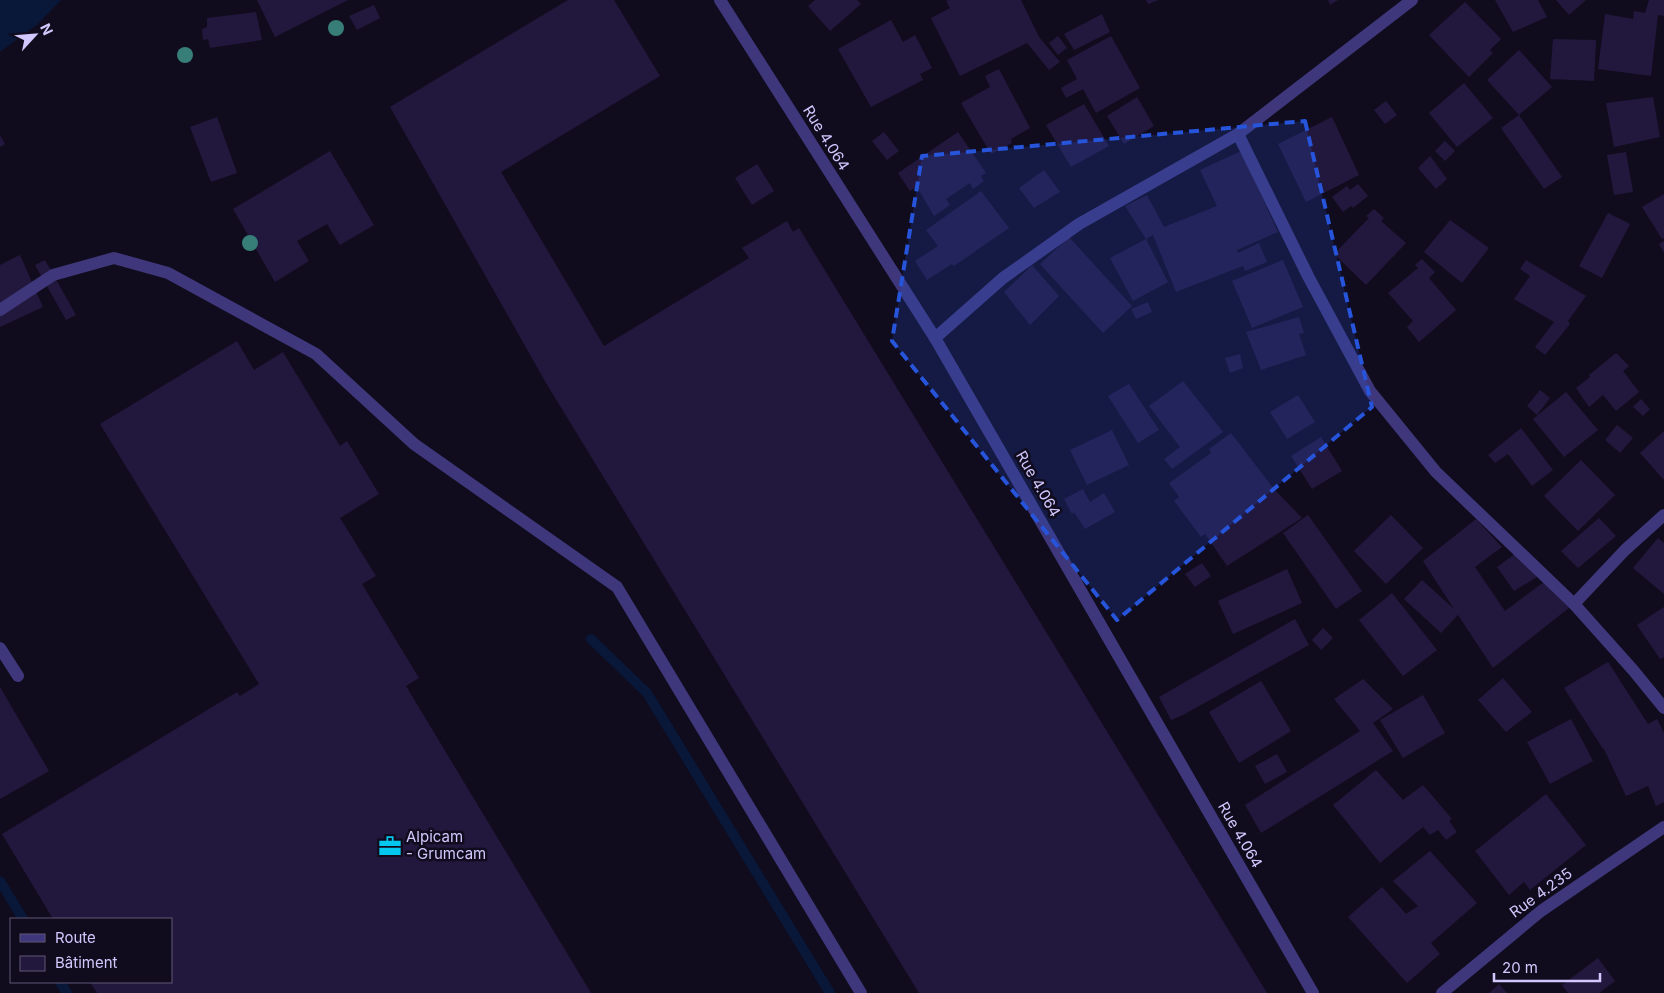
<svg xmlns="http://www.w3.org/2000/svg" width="1664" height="993" font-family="Inter,sans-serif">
<rect width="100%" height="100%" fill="#100c1d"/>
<path fill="#091738" d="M0,0H61L38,24L0,52Z"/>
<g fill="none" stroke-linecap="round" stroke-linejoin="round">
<g stroke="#091738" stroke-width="10">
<path d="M591,639L647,693L830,993"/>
<path d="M0,881L23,919"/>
<path d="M60,982L67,993"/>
</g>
</g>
<g fill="#22183d">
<path d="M257,0H348L275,37Z"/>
<path d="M568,0H614L660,76L501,172L604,346L749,258L742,248L787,221L793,232L799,228L1267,993H919L546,383L390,107Z"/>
<path d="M815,0H857L861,4L830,31L808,6Z"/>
<path d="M949,0H1021L1039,37L1060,62L1049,70L1027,43L960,76L931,18L950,8L946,1Z"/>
<path d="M1146,0H1159L1148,4Z"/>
<path d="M1328,0H1338L1330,5Z"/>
<path d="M1495,0H1538L1547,17L1513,32Z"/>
<path d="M1556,0H1586L1569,15Z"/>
<path d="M1649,0H1664V16L1658,15L1651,76L1598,69L1605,14L1633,19L1634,11L1645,13Z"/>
<path d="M1465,2L1501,39L1490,50L1493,53L1469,77L1429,35Z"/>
<path d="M374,5L380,18L357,30L349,16Z"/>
<path d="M256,12L262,40L210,48L208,39L203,40L202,29L207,27V18Z"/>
<path d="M1102,14L1110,32L1074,50L1064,34Z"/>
<path d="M891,20L903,42L915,35L932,68L920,74L923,80L871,107L838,49Z"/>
<path d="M1058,36L1067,48L1058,55L1049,43Z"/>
<path d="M1111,36L1140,88L1096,113L1083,89L1066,98L1061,88L1077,79L1067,60Z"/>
<path d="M1553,39L1596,40L1594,81L1550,79Z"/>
<path d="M1519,50L1552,87L1519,115L1487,80Z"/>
<path d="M999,69L1030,128L1011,139L1012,143L991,154L961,103L990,87L985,76Z"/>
<path d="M1464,83L1493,118L1457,147L1429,113Z"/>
<path d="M1137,97L1154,126L1124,144L1107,116Z"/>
<path d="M1653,97L1660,137L1614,147L1606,103Z"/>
<path d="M1386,101L1397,115L1385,124L1374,110Z"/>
<path d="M1084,104L1109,146L1071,167L1046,125Z"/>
<path d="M1519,115L1562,177L1544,189L1501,128Z"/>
<path d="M217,117L237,173L211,182L190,127Z"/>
<path d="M1332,117L1359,175L1306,202L1278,144Z"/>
<path d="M884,132L899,151L887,160L872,141Z"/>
<path d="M958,132L986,173L981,176L984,181L973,189L970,183L946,199L950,205L934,216L917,187L910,191L898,173Z"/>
<path d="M0,135L5,144L0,147Z"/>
<path d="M1445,141L1455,151L1445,161L1435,151Z"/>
<path d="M330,151L374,225L340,245L327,224L297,241L309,261L275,282L233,209Z"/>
<path d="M1241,151L1278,232L1237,250L1238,253L1259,243L1267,262L1245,271L1243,266L1176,292L1153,235L1146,239L1125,206L1147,195L1164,227L1217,206L1200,170Z"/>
<path d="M1626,152L1633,192L1614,195L1607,155Z"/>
<path d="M1430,156L1447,179L1436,189L1418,168Z"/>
<path d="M757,164L774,191L752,205L735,178Z"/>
<path d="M1044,170L1060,192L1034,208L1019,188Z"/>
<path d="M1358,184L1368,196L1353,208L1351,206L1343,212L1332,197L1347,186L1350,190Z"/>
<path d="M981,191L1009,228L954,266L952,264L927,280L915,261L938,246L926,230Z"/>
<path d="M1664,194V238L1662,239L1642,207Z"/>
<path d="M1374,209L1384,218L1381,221L1406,243L1366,285L1334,254L1369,218L1366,216Z"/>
<path d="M1608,213L1630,224L1602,278L1579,266Z"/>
<path d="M1450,220L1489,248L1462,283L1424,252Z"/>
<path d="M1069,237L1132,306L1103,333L1040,264Z"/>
<path d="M1146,239L1168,282L1133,301L1110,258Z"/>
<path d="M1664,241V253L1659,244Z"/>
<path d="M20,255L43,307L0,327V265Z"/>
<path d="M1422,259L1435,272L1429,278L1456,310L1419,342L1407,327L1413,321L1388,293L1418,268L1415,265Z"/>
<path d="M45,260L76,315L66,320L35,265Z"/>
<path d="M1283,260L1303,307L1252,328L1232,281Z"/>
<path d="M1526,260L1586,296L1568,321L1570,324L1545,355L1535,347L1554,322L1514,299L1530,276L1520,269Z"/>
<path d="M1032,265L1059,296L1030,325L1004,292Z"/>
<path d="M1148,302L1152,312L1136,319L1131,309Z"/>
<path d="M1299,317L1304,333L1299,334L1306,355L1261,370L1246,332Z"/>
<path d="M237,341L254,370L283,352L340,446L347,441L379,494L340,518L376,576L362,584L419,678L406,686L591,993H97L90,982H171V919H53L2,834L237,692L240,696L259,684L100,424Z"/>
<path d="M1616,353L1629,366L1623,371L1639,392L1616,411L1603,395L1589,407L1576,388L1590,377L1589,375Z"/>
<path d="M1240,354L1243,368L1230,373L1225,358Z"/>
<path d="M1183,381L1223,432L1172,469L1164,459L1180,447L1149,406Z"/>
<path d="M1129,384L1159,430L1138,443L1108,396Z"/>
<path d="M1540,390L1550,398L1537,415L1527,406Z"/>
<path d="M1566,392L1598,430L1564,457L1533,419Z"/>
<path d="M1298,395L1315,422L1287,439L1270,412Z"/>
<path d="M1641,399L1650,409L1643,416L1633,407Z"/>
<path d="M1617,425L1633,438L1620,453L1605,440Z"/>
<path d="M1521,428L1553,470L1532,486L1508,454L1495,463L1488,455Z"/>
<path d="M1112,430L1129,465L1087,485L1070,450Z"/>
<path d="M1664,431V480L1640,453Z"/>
<path d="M1231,433L1274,489L1302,518L1227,566L1205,534L1201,537L1174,501L1179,497L1169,483L1211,453L1209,449Z"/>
<path d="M1321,437L1342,471L1312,489L1291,456Z"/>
<path d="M1581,460L1615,495L1578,531L1544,496Z"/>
<path d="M1083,489L1090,502L1104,493L1115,512L1085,529L1074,512L1072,514L1064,499Z"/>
<path d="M1308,515L1362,591L1336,609L1283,533Z"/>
<path d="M1391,515L1423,548L1386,584L1354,551Z"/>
<path d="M1599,518L1616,536L1578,568L1561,551Z"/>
<path d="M1476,519L1502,547L1475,567L1505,611L1548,579L1574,604L1493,668L1458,615L1441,633L1404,599L1422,580L1454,609L1423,561Z"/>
<path d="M1658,538L1664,543V594L1633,568Z"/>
<path d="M1519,551L1537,577L1514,591L1497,567Z"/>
<path d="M1202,563L1211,576L1195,587L1185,574Z"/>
<path d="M1287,569L1302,603L1233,634L1218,601Z"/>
<path d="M1392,593L1437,650L1403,676L1359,620Z"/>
<path d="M1664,607V657L1660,659L1637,625Z"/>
<path d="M1295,619L1309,645L1183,715L1171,720L1159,697Z"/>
<path d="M1323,628L1333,638L1321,650L1312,640Z"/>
<path d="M1608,662L1648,724L1657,719L1664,733V802L1656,806L1648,786L1626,796L1604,749H1603L1564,688Z"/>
<path d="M1503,678L1532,712L1506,732L1478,700Z"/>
<path d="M1363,679L1393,709L1373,723L1393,751L1261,833L1245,805L1360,731L1334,699Z"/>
<path d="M1261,681L1291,731L1239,763L1209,712Z"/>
<path d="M0,687L49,771L0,799Z"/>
<path d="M1423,695L1445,733L1403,758L1380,720Z"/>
<path d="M1571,719L1593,761L1550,784L1527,742Z"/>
<path d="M1277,754L1287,772L1265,784L1255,766Z"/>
<path d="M1376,770L1403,800L1423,785L1452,819L1449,821L1457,832L1446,840L1438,830L1430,835L1423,827L1380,863L1333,805Z"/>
<path d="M1546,794L1586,845L1530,890L1524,882L1509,895L1475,851Z"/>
<path d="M1430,851L1477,903L1431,943L1440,954L1407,983L1348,917L1382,887L1406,914L1418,906L1393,881Z"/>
<path d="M1598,958L1615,981L1599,993H1568L1562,985Z"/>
<path d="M1499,984L1507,993H1489Z"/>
</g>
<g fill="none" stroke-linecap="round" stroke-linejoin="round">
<g stroke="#3e377b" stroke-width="12">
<path d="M0,310L53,275L114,258L168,273L316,354L414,444L617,587L861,993"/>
<path d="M0,648L18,676"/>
</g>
<g stroke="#3e377b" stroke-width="12">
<path d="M720,0L935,338L1313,993"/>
<path d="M1238,134L1308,276L1370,391L1436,472L1574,604L1633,670L1664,708"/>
<path d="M935,338L1003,278L1079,224L1238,134L1412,0"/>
<path d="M1574,604L1625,550L1664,515"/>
<path d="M1442,993L1541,911L1664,827"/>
</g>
</g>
<g fill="#377e78">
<circle cx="336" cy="28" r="8"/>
<circle cx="185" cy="55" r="8"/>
<circle cx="250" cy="243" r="8"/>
</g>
<path fill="#2654da" fill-opacity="0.2" stroke="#2654da" stroke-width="4" stroke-dasharray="10 6" stroke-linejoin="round" d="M1305,121L1372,407L1117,620L892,341L922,156Z"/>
<defs>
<symbol id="office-bare" viewBox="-9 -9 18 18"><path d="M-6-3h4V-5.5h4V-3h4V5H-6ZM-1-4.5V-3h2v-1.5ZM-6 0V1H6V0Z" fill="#04c7ef" stroke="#100c1d" stroke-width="2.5" paint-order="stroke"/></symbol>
</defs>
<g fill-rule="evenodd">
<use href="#office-bare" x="374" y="830" width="32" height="32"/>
</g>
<g text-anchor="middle" stroke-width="5" stroke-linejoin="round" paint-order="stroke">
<g font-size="15" fill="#d2c8fe" stroke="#100c1d">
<text transform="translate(826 138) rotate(58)" y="5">Rue 4.064</text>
<text transform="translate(1038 484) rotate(60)" y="5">Rue 4.064</text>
<text transform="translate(1240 835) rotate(60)" y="5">Rue 4.064</text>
<text transform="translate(1541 893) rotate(-36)" y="5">Rue 4.235</text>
</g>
<g font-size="15" fill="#d2c8fe" stroke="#100c1d" text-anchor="start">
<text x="406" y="842">Alpicam<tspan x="406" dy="17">- Grumcam</tspan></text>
</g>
</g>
<rect x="10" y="918" width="162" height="65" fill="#100c1d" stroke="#5e5777"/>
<rect x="20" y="934" width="25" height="8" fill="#3e377b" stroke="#5e5777"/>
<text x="55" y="943" font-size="15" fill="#d2c8fe">Route</text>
<rect x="20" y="956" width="25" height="15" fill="#22183d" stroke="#5e5777"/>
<text x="55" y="968" font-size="15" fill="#d2c8fe">Bâtiment</text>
<g transform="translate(35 35) rotate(64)" stroke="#100c1d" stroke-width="4" paint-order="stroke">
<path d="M0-4L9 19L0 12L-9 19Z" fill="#d2c8fe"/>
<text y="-8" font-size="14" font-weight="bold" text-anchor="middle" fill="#d2c8fe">N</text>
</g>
<path d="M1494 973v8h106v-8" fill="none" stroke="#d2c8fe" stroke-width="2.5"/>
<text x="1502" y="973" font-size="15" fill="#d2c8fe" stroke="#100c1d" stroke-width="4" paint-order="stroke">20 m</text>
</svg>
